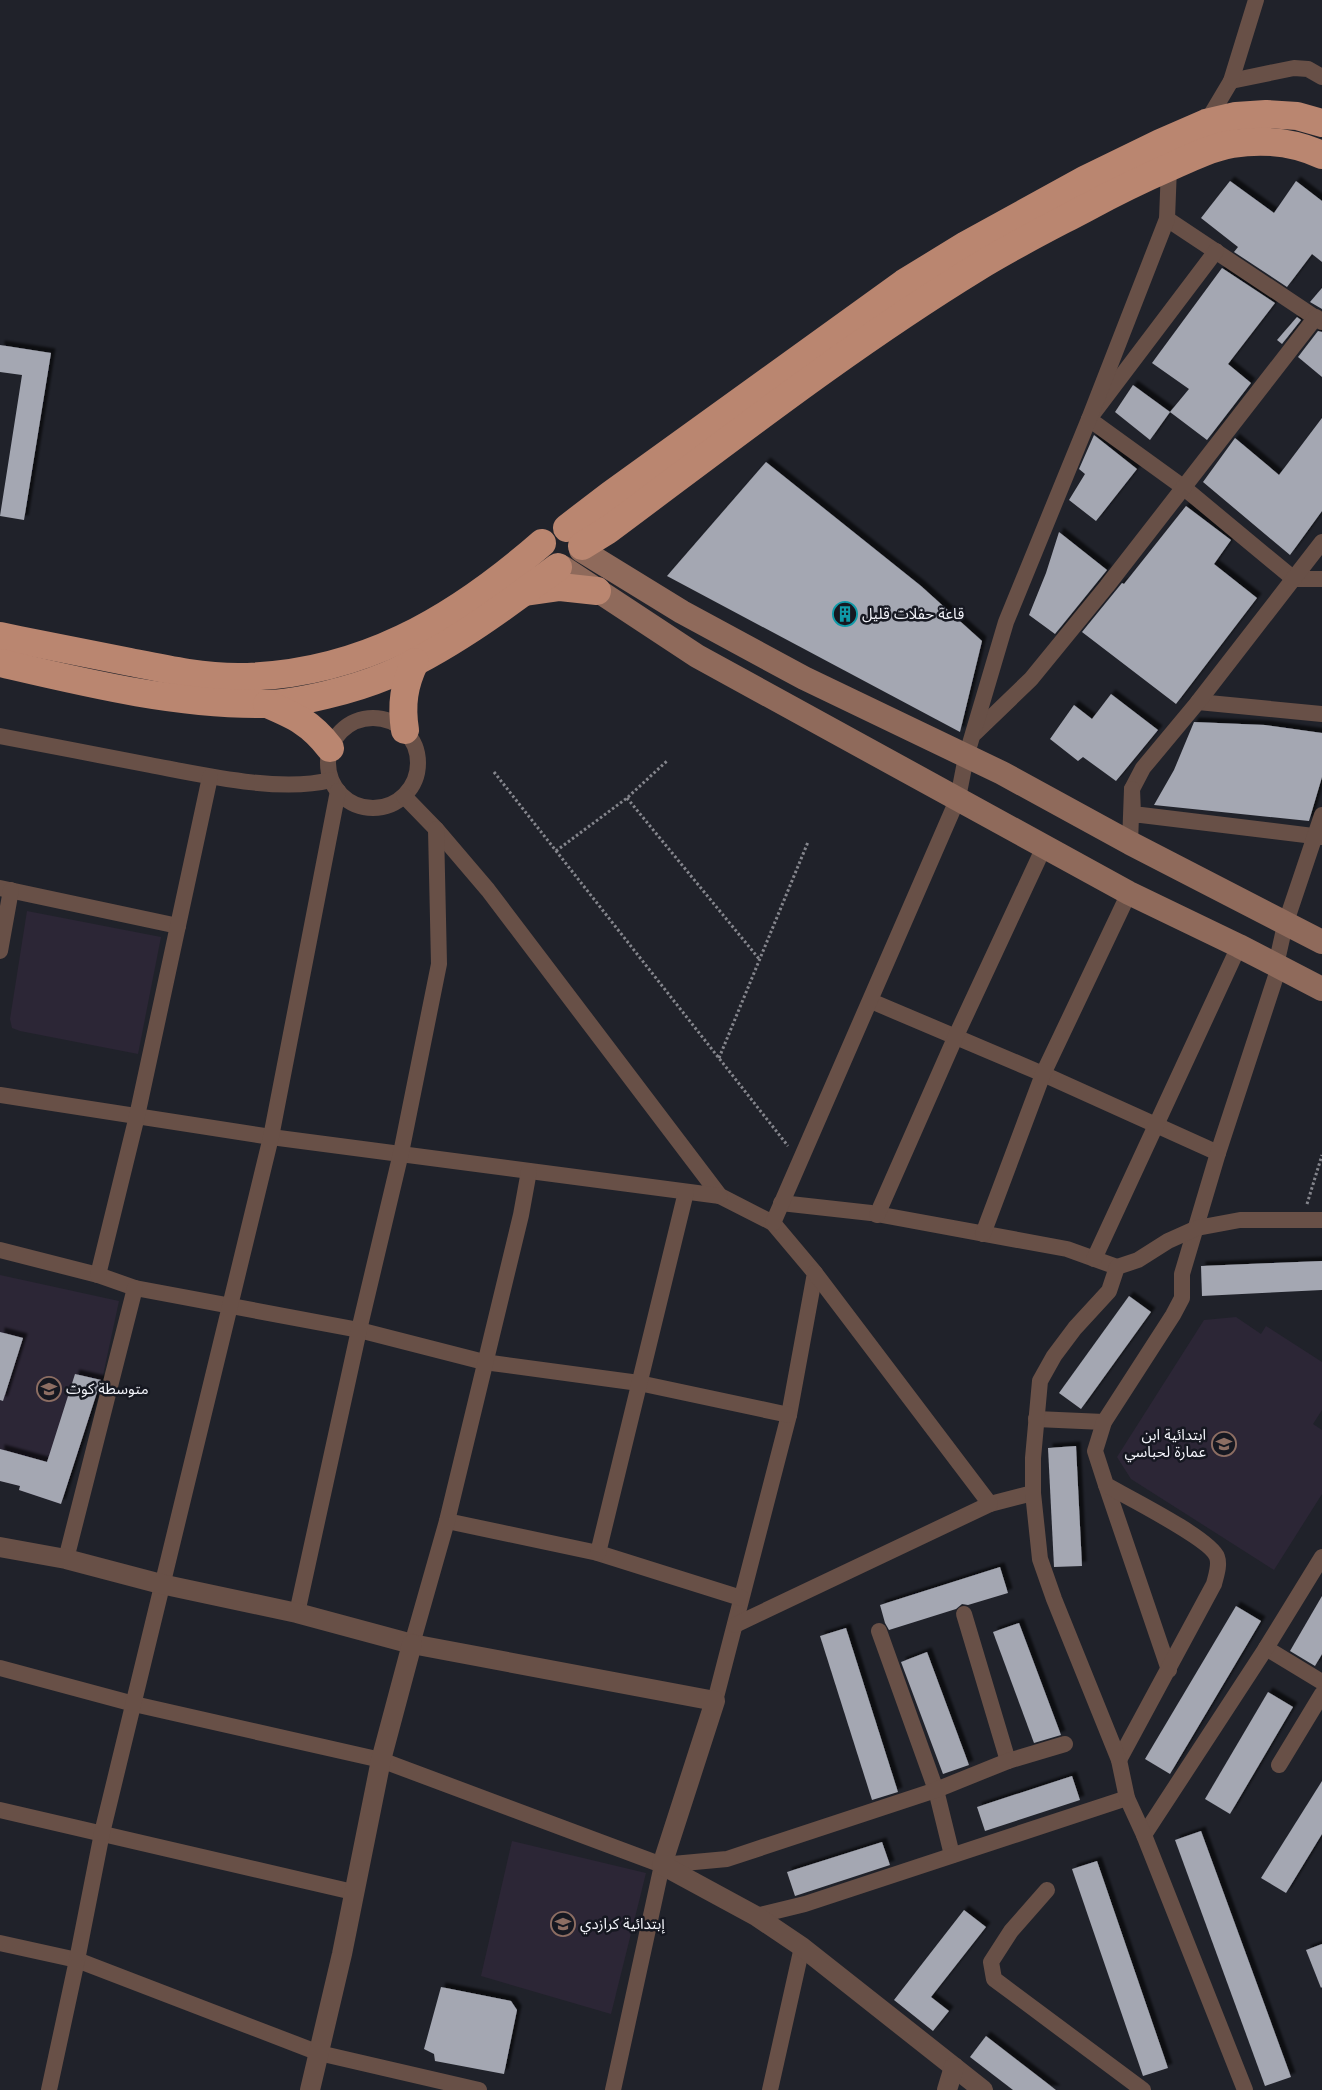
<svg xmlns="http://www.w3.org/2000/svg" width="1322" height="2090" font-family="Arial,'Noto Sans Arabic',sans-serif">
<defs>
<filter id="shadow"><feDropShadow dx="4.5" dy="-4.5" stdDeviation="1" flood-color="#0009"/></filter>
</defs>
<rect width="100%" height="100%" fill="#20222a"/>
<g fill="#2c2636">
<path d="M27,911L161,937L138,1054L20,1031L12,1028L10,1019Z"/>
<path d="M0,1275L119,1301L102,1380L61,1504L19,1490L20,1486L0,1481Z"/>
<path d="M1236,1317L1261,1334L1266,1326L1322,1362V1410L1313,1424L1322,1430V1494L1274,1570L1131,1479L1117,1457L1204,1320Z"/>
<path d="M512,1841L646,1873L611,2014L481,1976Z"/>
</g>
<g fill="#a4a7b2" filter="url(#shadow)">
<path d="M1230,181L1274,213L1296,181L1322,201V262L1312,254L1287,287L1234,252L1238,247L1201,218Z"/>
<path d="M1222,268L1275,303L1228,364L1251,383L1207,440L1170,412L1189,389L1152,363Z"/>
<path d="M1322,288V309L1310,302Z"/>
<path d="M1297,317L1301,320L1282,344L1277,340Z"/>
<path d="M1318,331L1322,332V377L1298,357Z"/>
<path d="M0,345L51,353L24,520L0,516L22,375L0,372Z"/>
<path d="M1133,385L1170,412L1150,440L1115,412Z"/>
<path d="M1322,418V511L1290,555L1203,482L1235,438L1279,475Z"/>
<path d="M1094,435L1137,469L1096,521L1069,500L1085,474L1079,469Z"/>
<path d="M766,462L921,586L982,641L960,732L667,576Z"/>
<path d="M1186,506L1231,540L1214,564L1257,598L1176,704L1082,632L1122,583L1124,584Z"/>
<path d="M1059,532L1107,570L1055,634L1029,615L1046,573Z"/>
<path d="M1111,694L1158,730L1116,781L1083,757L1078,761L1050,739L1074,705L1092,719Z"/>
<path d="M1194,722L1265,725L1322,733V777L1309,821L1154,805L1174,770Z"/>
<path d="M1322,1261V1290L1202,1296L1201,1266Z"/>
<path d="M1129,1296L1151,1312L1081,1409L1059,1393Z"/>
<path d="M0,1332L23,1338L3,1401L0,1400Z"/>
<path d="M75,1374L101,1380L61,1504L19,1490L20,1486L0,1481V1449L47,1462Z"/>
<path d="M1076,1446L1082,1566L1054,1567L1048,1448Z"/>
<path d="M1000,1567L1008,1593L968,1605L962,1604L956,1609L889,1630L885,1623L880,1605Z"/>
<path d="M1322,1596V1654L1315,1666L1290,1651Z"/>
<path d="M1236,1606L1261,1621L1170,1774L1145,1759Z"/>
<path d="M1019,1623L1061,1735L1034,1743L993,1632Z"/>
<path d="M846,1628L898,1792L872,1800L820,1636Z"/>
<path d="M927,1652L969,1765L943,1774L901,1662Z"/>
<path d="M1268,1692L1293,1707L1230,1814L1205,1799Z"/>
<path d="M1072,1776L1080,1800L985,1831L977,1807Z"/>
<path d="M1322,1781V1834L1286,1893L1261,1878Z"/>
<path d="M1201,1831L1291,2077L1265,2086L1175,1840Z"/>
<path d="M882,1842L890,1865L795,1896L787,1872Z"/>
<path d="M1097,1861L1168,2068L1143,2076L1072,1869Z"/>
<path d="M964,1910L986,1927L931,1997L949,2011L933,2031L894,2000Z"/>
<path d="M1322,1944V1987L1321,1988L1306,1950Z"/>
<path d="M441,1987L511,2001L517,2010L504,2074L435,2061L434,2054L424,2049Z"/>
<path d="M986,2036L1056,2090H1013L970,2057Z"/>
</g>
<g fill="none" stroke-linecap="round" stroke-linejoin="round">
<g stroke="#85868d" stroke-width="3" stroke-dasharray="2.5 2.5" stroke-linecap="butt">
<path d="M494,772L788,1146"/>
<path d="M627,798L760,960"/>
<path d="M556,851L627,798L668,760"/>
<path d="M719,1058L808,842"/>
<path d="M1307,1204L1322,1155"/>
</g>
<g stroke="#685047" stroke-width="16">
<path d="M1231,81L1294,68L1308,69L1322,77"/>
<path d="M1206,123L1231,81L1256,0"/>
<path d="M1167,219L1322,322"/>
<path d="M1216,251L1089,419L1183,487L1294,579H1322"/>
<path d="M1198,702L1322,714"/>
<circle cx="373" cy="763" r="45"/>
<path d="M975,733L1031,679L1107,586L1316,317"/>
<path d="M0,736C50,746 100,755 150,765C203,775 280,793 331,780"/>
<path d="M1132,789L1143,768L1198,702L1322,542"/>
<path d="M404,796L436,829L488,890L720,1196L773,1223L815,1273L789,1415L715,1701"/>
<path d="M1130,843L1132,789L1133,814L1322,837"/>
<path d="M0,888L178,926"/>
<path d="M0,951L11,890"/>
<path d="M871,1001L1043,1074L1218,1153"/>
<path d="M0,1095L271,1137L720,1196"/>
<path d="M781,1203L871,1213L1067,1249L1117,1267"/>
<path d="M877,1215L955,1038L1044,847"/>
<path d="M773,1223L958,798L966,757L1006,622L1089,419L1167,219L1169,167"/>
<path d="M983,1234L1043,1074L1129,893"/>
<path d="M0,1250L98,1275L135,1288L359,1330L484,1362L639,1383L789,1415"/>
<path d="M1094,1259L1239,946"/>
<path d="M98,1275L137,1116L210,777"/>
<path d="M1036,1419L1104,1422"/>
<path d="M1106,1485L1169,1670"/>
<path d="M990,1504L1033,1493"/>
<path d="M447,1521L598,1553L741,1598"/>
<path d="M598,1553L686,1192"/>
<path d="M66,1559L135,1288"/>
<path d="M297,1613L359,1330L401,1153L439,964L436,829"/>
<path d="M964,1614L1008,1761"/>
<path d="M735,1625L990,1504L815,1273"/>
<path d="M879,1631L936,1790L952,1855"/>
<path d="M412,1644L447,1521L521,1215L529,1171"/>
<path d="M1266,1648L1322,1682"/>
<path d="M0,1668L134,1704L381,1760L662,1865L727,1859L936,1790L1008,1761L1065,1744"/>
<path d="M1119,1760L1214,1584C1216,1576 1220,1565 1217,1557C1211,1539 1127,1497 1106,1485L1095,1451L1104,1422L1173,1315L1182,1298V1274L1218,1153L1276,976V965L1285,925L1322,815"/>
<path d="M1279,1765L1322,1694"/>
<path d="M0,1810L353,1892"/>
<path d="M1144,1835L1266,1648L1322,1557"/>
<path d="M1047,1890L1011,1931L991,1962L994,1979L1143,2090"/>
<path d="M756,1916L805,1904L1127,1798"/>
<path d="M0,1943L77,1960L319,2053L479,2090"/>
<path d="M49,2090L77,1960L102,1833L271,1137L338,791"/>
<path d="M613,2090L662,1865"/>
<path d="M770,2090L802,1947"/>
<path d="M1245,2090L1144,1835L1127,1798L1119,1760L1054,1599L1040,1559L1033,1493V1458L1040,1381L1054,1356L1075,1328L1109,1291L1117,1267L1138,1260L1168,1241L1197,1228L1240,1220H1322"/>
</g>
<g stroke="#685047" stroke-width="20">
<path d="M0,1547L66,1559L161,1584L297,1613L412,1644L715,1701L662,1865L756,1916L802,1947L983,2090"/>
<path d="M310,2090L342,1954L381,1760L412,1644"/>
<path d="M947,2090L954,2067"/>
</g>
<g stroke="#8f6a5b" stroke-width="24">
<path d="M581,550L682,612L804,678L1002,773L1130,843L1322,942"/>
<path d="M562,567L697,656L1129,893L1239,946L1322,989"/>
</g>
<g stroke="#ba8670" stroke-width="28">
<path d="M567,528L610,495L904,283L966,245L1086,179L1160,143L1206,123L1236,116L1266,114L1297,116L1322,123"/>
<path d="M582,546L608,530C729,440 849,346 978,267C1012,246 1048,228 1084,209C1112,194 1140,180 1170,167C1190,158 1210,148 1232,144C1263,139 1294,142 1322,155"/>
<path d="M525,592L560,587L597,591"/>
<path d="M0,636C43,645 86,653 130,662C165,669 202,677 238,677C359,676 454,620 542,543"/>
<path d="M0,663C86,683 176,705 265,704C298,704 355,689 386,676C448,649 504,607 558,567"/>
<path d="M267,704C295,716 311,723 330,748"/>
<path d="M405,730C401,704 404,685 415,662"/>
</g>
</g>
<defs>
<symbol id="building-ring" viewBox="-11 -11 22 22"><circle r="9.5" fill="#161821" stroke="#0f9aa8" stroke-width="1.5"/><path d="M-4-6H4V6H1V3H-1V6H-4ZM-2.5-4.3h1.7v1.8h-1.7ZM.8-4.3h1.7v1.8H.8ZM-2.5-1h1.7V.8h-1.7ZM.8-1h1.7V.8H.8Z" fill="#0f9aa8"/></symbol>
<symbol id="school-ring" viewBox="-11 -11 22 22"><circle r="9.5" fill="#161821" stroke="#8d6e63" stroke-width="1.5"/><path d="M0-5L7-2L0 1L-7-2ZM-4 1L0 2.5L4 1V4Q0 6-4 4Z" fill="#8d6e63"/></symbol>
</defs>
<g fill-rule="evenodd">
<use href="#building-ring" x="831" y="600" width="28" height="28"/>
<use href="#school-ring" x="35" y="1375" width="28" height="28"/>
<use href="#school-ring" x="1210" y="1430" width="28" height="28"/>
<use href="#school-ring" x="549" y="1910" width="28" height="28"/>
</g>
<g text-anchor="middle" stroke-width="5" stroke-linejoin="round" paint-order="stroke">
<g font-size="15" fill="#f3f4fa" stroke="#161821" text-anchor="start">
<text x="862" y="619">قاعة حفلات قليل</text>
<text x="66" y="1394">متوسطة كوت</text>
<text x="1206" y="1440" text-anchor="end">ابتدائية ابن<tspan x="1206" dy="17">عمارة لحباسي</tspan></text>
<text x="580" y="1929">إبتدائية كرازدي</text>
</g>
</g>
</svg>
